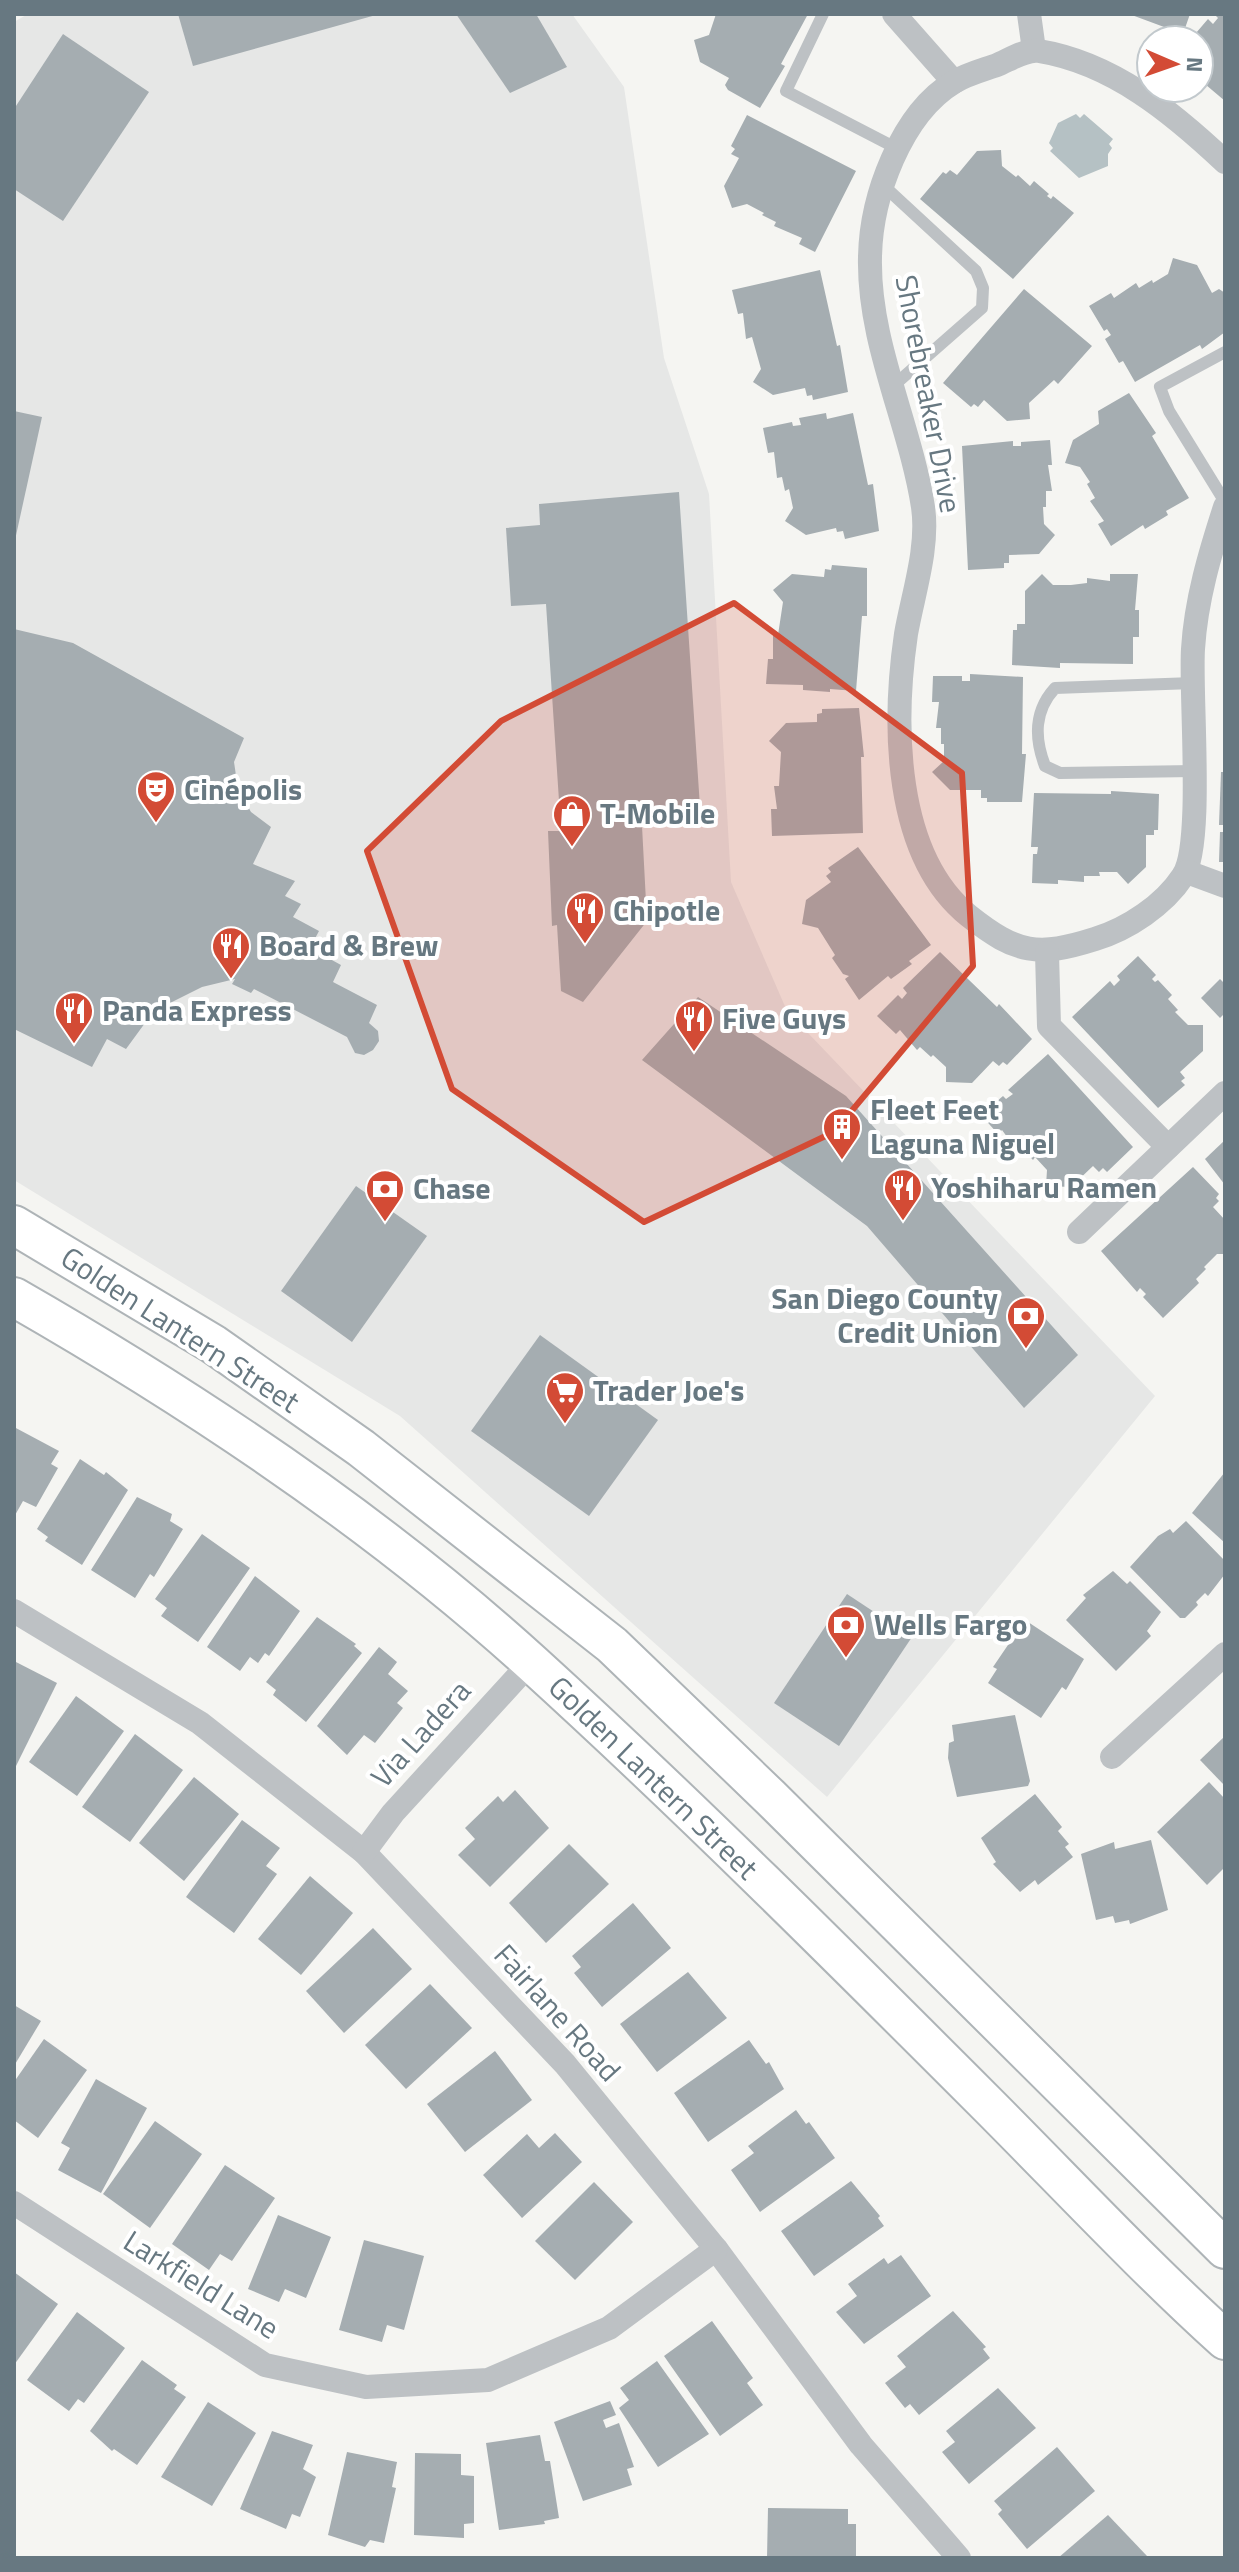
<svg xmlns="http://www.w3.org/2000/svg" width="1239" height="2572" font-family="'Titillium Web',sans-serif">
<rect width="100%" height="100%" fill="#f5f5f2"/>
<path fill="#e6e7e6" d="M28,14H572L624,87L664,358L709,494L731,882L787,1011L1155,1396L827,1797L400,1416L14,1180V22Z"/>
<path fill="#b5c1c4" d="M1076,114L1080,118L1084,114L1113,139L1109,144L1112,148L1108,154V166L1079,178L1050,151L1053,148L1049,143L1058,123Z"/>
<g fill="#a5adb1">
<path d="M178,14H376V15L193,66Z"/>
<path d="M456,14H536L567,67L510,93Z"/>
<path d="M716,14H808L781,64L785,66L760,108L728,90L725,85L729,78L700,62L694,40L709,35Z"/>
<path d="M1129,14H1190L1183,34Z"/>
<path d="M1214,14H1225V101L1199,79V40H1190L1208,19L1213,24L1218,18Z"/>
<path d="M63,34L149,92L63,221L14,189V109Z"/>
<path d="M747,115L856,171L815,252L799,244L802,238L774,226L776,222L762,215L764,213L747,204L732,208L724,186L739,158L731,154L735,149L731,146Z"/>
<path d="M1001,150L1002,166L1016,177L1018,175L1030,186L1034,181L1049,194L1047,196L1051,199L1053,196L1074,213L1013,279L920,199L943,172L946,174L950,170L957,175L977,151Z"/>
<path d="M1173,258L1197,265L1212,293L1219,289L1225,293V332L1202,349L1200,345L1135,382L1123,361L1119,363L1105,339L1111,335L1107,329L1104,331L1089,306L1111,293L1114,298L1136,283L1139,288L1152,280L1153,283L1168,274Z"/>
<path d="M820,270L837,346L840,345L848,392L813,400L812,395L807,396L805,388L773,395L753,382L761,369L752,337L746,339L743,313L738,314L732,290Z"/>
<path d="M1024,289L1092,346L1058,384L1054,380L1029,403L1030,419L1007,421L984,400L978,407L974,404L971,407L943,383Z"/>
<path d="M1129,393L1156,433L1152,436L1189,498L1166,511L1168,515L1145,529L1143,525L1111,546L1098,524L1104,521L1090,501L1095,498L1087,484L1090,482L1080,467L1065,463L1073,440L1099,424L1098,411Z"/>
<path d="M14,411L42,417L15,540H14Z"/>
<path d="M826,413L827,419L853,413L868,485L873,484L879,531L845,539L843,531L837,532L836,528L806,535L785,521L793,508L789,489L785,491L782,477L777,478L774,452L768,453L763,428L792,422L793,426L801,425L799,418Z"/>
<path d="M1050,440L1052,465H1048L1052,491H1046V507H1043L1044,524L1055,535L1039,554L1009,555V563H1004V568L968,570L962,446L1013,441V446H1021V442Z"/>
<path d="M679,492L701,822L642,826L647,921L583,1002L561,991L557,925L552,926L548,831H561L546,604L511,606L506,528L540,525L539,504Z"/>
<path d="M832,565L867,568V616H862L856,691L830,689V692L803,690V685L766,684L768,659H773V635H778L783,602L773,590L792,574L824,577L825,569L831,570Z"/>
<path d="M1042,574L1053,585H1071L1087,583V578L1110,581V574H1138L1135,610H1139V637H1133V664L1060,663V668L1012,665L1013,630H1017V624H1025V591Z"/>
<path d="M14,629L73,643L244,738L234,762L238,789L251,812L271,827L253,864L295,881L285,896L301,904L293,917L319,931L310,948L341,965L333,982L377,1005L369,1023L378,1031L379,1041L373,1050L364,1055L355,1053L347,1037L254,989L251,993L232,984L235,979L202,987L172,1002L145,1023L126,1049L107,1039L92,1067L14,1029Z"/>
<path d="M970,674L1023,677L1022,754H1026L1022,802H987V798H981V790H950L932,772L944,761V744H941V728H936L939,702H932L933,676H962V681H970Z"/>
<path d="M859,708L864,757H861L863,833L772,836L771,809H777L774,786H779L781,752L769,741L786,723L817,722V714L822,713V709Z"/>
<path d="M1221,772H1225V825H1219Z"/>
<path d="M1111,791L1159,794L1158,830H1154V835H1146V867L1128,884L1117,872H1099L1100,876H1084V882L1058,880V884L1032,883L1033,854H1037L1038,847H1031L1034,793L1111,794Z"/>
<path d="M1220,832H1225V862H1219Z"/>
<path d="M858,847L931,945L909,961L912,964L891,979L888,976L859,1000L845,979L849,976L843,974L832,958L835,955L818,928L802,924L806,900L831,882L826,876L831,872L828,868Z"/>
<path d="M940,952L997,1007L999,1004L1032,1039L1007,1065L1003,1062L999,1066L993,1061L972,1083L946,1082V1067L933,1055L931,1057L920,1047L917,1050L900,1030L896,1034L877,1016L898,995L902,999L907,993L903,988Z"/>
<path d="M1138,956L1156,975L1152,979L1155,982L1158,980L1172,995L1168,999L1178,1010L1175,1012L1188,1025H1203V1051L1180,1072L1185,1078L1181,1081L1185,1085L1158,1108L1072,1017L1110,981L1114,986L1120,980L1117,976Z"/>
<path d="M1220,979L1225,984V1013L1220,1018L1201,998Z"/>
<path d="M698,997L846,1096L1078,1355L1024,1408L867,1226L642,1060Z"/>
<path d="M1048,1054L1133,1147L1107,1172L1103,1168L1099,1172L1093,1166L1071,1187L1046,1186L1047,1170L1035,1157L1033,1160L1022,1148L1018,1152L1002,1130L998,1134L981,1115L1003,1096L1006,1099L1013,1094L1008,1090Z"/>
<path d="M1225,1140V1185L1205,1159Z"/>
<path d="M1193,1167L1219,1194L1216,1198L1219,1201L1213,1207L1225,1220V1254H1217L1204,1267L1206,1269L1196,1279L1199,1283L1163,1318L1143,1297L1146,1294L1140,1288L1137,1292L1101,1251Z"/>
<path d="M356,1186L427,1236L352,1342L281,1291Z"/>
<path d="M540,1335L658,1420L589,1516L471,1431Z"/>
<path d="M14,1427L59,1451L51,1464L58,1468L36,1507L23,1501L14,1517Z"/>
<path d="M80,1459L104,1475L106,1472L128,1490L82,1565L45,1541L48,1537L37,1529Z"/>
<path d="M1225,1472V1543L1192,1513Z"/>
<path d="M137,1497L172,1514L170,1521L183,1529L154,1577L150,1574L135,1598L91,1570Z"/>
<path d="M1186,1521L1225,1561V1574L1208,1596L1205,1593L1196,1602L1198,1605L1185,1618H1180L1130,1567L1158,1536L1170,1529L1173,1533Z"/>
<path d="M202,1534L250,1568L198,1642L161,1616L167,1608L155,1599Z"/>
<path d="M1113,1571L1127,1584L1130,1581L1161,1612L1147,1631L1151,1636L1116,1671L1066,1620L1086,1598L1083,1595Z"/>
<path d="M255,1576L300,1611L269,1656L265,1653L258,1663L250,1657L240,1671L207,1647Z"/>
<path d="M847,1594L912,1637L839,1746L774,1703Z"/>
<path d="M317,1617L356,1644L354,1646L362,1653L306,1722L273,1695L276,1690L266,1682Z"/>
<path d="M1025,1620L1084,1659L1066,1690L1062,1687L1041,1718L988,1683L997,1669L993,1667Z"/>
<path d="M379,1647L397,1662L388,1674L408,1691L397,1703L403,1708L375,1743L364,1735L347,1755L317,1726Z"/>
<path d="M14,1661L57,1683L16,1766L14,1765Z"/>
<path d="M76,1696L124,1731L77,1796L29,1762Z"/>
<path d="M1015,1715L1030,1781L1028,1786L957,1797L948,1758L949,1743L954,1741L952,1725Z"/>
<path d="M135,1734L183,1770L130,1842L82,1807Z"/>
<path d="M1225,1736V1786L1200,1760Z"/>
<path d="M194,1777L239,1814L184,1881L139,1843Z"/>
<path d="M1209,1782L1225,1799V1867L1207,1885L1157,1832Z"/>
<path d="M515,1790L549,1828L490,1887L458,1855L475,1839L465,1828L498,1796L503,1802Z"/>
<path d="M1035,1794L1062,1827L1058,1831L1069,1844L1065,1847L1073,1857L1038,1885L1035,1880L1020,1892L993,1864L996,1862L981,1838Z"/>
<path d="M242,1820L280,1848L266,1866L277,1874L234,1933L186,1897Z"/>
<path d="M1151,1840L1168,1910L1130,1924L1129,1920L1115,1923L1113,1916L1096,1920L1081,1854L1114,1842L1115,1849Z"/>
<path d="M569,1844L609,1884L546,1943L509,1903Z"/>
<path d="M310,1876L353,1913L301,1975L258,1939Z"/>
<path d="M633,1903L671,1948L602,2007L574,1973L581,1967L572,1956Z"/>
<path d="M373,1928L412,1969L344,2033L306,1991Z"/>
<path d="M688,1972L727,2018L657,2072L620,2024Z"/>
<path d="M430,1984L472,2028L406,2089L365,2045Z"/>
<path d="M14,2005L41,2021L14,2066Z"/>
<path d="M44,2039L87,2070L38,2138L14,2120V2082Z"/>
<path d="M749,2040L766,2064L769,2062L784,2089L708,2142L674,2093Z"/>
<path d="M495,2051L532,2100L465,2152L427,2104Z"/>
<path d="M96,2079L147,2108L101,2193L58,2170L70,2148L61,2143Z"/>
<path d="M796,2110L806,2124L809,2122L835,2158L760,2212L731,2170L754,2153L748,2146Z"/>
<path d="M155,2121L202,2154L150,2228L103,2194Z"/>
<path d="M555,2133L582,2162L522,2218L483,2175L527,2134L539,2148Z"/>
<path d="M225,2165L275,2198L232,2261L220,2254L209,2270L172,2244Z"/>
<path d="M851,2181L880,2216L878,2218L884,2226L814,2276L781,2231Z"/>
<path d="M594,2182L633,2222L575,2280L535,2241Z"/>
<path d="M278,2215L331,2237L306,2298L285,2289L279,2302L248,2289Z"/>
<path d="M364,2240L424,2256L404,2330L387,2325L382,2342L339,2330Z"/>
<path d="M901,2255L931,2296L864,2344L836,2312L857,2296L848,2284L884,2258L888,2264Z"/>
<path d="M14,2272L58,2304L14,2365Z"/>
<path d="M953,2311L986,2347L983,2349L990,2358L919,2415L910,2404L905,2408L885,2383L906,2367L897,2356Z"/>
<path d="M77,2312L125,2348L84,2403L78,2399L69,2411L27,2380Z"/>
<path d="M712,2321L753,2378L747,2383L763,2405L720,2436L664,2356Z"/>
<path d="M142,2360L177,2385L174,2389L186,2397L137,2465L114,2449L112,2451L90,2431Z"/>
<path d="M657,2361L709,2434L658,2467L619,2408L629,2400L620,2388Z"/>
<path d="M998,2388L1036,2428L969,2484L942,2452L955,2442L946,2431Z"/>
<path d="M610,2401L616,2415L603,2420L606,2428L619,2423L634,2467L627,2469L632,2485L583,2501L554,2422Z"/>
<path d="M208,2402L256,2433L212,2506L161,2477Z"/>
<path d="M272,2431L313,2445L303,2469L316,2477L300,2517L292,2514L286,2529L240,2509Z"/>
<path d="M540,2435L545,2461H550L559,2518L544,2521L545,2524L499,2530L486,2443Z"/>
<path d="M1057,2447L1095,2491L1027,2549L998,2514L1002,2510L994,2501Z"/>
<path d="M347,2452L397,2462L392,2487L396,2488L384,2543L370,2540L365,2547L328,2535Z"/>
<path d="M415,2453L461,2454V2475L474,2476V2523L464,2524V2538L414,2535Z"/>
<path d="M768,2508L848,2509V2524H856V2558H767Z"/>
<path d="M1108,2515L1147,2556L1058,2558Z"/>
</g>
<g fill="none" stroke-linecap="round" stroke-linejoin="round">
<defs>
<g id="primary">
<path d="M14,1225L213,1344L361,1448L612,1645L770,1797L1225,2249"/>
<path d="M14,1297C197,1402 377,1522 533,1664C688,1805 837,1954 985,2102C1065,2182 1141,2264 1225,2340"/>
</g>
</defs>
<use href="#primary" stroke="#aeb4b7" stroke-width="42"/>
<g stroke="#bdc1c4" stroke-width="12">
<path d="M823,14L786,91L898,149"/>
<path d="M885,187L976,271L983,288L982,308L892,387"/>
<path d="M1225,352L1160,387L1169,411L1225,502"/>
<path d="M1193,683L1055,688C1034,711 1034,737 1045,766L1060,773L1194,771"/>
</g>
<g stroke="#bdc1c4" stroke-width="24">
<path d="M894,14L954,82"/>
<path d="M1029,14L1034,50"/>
<path d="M1225,162C1173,113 1113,63 1039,51C1026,49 1009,60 997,65C983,70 967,74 954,82C901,114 871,197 870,257C868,343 910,423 923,507C929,548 913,594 906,634C893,723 893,855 969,916C1017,954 1038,957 1095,939C1128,929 1164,905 1183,876C1204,846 1190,695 1193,649C1196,600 1210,553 1225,507"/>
<path d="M1187,872L1225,886"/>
<path d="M1047,953L1049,1026L1168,1147"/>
<path d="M1079,1232L1225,1093"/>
<path d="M14,1611L200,1723L364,1852L565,2064L716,2249L861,2445L959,2558"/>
<path d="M1112,1757L1225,1654"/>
<path d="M364,1852L393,1813L531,1662"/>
<path d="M14,2203L265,2365L366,2387L488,2380L609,2328L716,2249"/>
</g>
<use href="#primary" stroke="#fff" stroke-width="38"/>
</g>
<path fill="#d34b35" fill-opacity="0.2" stroke="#d34b35" stroke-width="6" stroke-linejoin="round" d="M734,603L962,773L973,966L834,1132L644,1222L452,1089L367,851L501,721Z"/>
<defs>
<symbol id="theatre-pin" viewBox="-11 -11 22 30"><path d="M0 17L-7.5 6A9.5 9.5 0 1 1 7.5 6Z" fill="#d34b35" stroke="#fff"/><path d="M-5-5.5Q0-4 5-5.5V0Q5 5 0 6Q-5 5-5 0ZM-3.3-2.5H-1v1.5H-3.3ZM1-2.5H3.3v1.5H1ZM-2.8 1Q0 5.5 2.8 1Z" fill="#fff"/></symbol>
<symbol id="shop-pin" viewBox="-11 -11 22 30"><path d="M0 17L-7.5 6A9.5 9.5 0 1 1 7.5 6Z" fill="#d34b35" stroke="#fff"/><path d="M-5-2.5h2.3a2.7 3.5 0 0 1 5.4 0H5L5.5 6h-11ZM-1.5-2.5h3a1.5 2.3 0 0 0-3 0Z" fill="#fff"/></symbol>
<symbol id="restaurant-pin" viewBox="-11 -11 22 30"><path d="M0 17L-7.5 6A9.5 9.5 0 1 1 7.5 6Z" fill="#d34b35" stroke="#fff"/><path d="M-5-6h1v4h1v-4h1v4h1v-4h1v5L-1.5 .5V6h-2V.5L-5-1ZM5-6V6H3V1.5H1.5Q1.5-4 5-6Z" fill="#fff"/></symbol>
<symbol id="building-pin" viewBox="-11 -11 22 30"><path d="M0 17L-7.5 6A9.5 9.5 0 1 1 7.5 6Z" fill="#d34b35" stroke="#fff"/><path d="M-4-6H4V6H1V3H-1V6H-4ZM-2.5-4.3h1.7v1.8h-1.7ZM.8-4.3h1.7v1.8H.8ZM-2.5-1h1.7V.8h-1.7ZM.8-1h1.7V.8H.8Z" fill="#fff"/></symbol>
<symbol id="bank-pin" viewBox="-11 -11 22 30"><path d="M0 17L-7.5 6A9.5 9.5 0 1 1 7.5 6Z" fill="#d34b35" stroke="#fff"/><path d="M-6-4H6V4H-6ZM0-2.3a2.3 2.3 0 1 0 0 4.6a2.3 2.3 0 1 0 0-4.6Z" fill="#fff"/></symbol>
<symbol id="supermarket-pin" viewBox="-11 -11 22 30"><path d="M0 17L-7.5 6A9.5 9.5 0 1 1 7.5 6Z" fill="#d34b35" stroke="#fff"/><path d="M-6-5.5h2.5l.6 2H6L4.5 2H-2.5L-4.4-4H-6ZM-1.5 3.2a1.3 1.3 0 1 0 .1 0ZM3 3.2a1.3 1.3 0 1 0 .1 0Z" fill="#fff"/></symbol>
</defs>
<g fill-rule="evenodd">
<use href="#theatre-pin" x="134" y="768" width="44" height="60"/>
<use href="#shop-pin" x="550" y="792" width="44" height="60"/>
<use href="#restaurant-pin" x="563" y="889" width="44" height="60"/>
<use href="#restaurant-pin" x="209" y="924" width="44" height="60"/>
<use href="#restaurant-pin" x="52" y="989" width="44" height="60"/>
<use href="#restaurant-pin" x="672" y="997" width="44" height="60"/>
<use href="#building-pin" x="820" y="1105" width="44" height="60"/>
<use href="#restaurant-pin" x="881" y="1166" width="44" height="60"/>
<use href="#bank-pin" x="363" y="1167" width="44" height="60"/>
<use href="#bank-pin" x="1004" y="1294" width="44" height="60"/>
<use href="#supermarket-pin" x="543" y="1369" width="44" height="60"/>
<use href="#bank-pin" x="824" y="1603" width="44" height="60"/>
</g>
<g text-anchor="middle" stroke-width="8" stroke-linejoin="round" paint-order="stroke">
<g font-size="30" fill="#677881" stroke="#fff">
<text transform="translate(928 394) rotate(79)" y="10">Shorebreaker Drive</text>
<text transform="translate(180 1330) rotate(33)" y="10">Golden Lantern Street</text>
<text transform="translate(421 1734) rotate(-48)" y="10">Via Ladera</text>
<text transform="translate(653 1778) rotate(44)" y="10">Golden Lantern Street</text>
<text transform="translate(557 2013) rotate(48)" y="10">Fairlane Road</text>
<text transform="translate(201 2285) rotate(32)" y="10">Larkfield Lane</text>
</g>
<g font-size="30" font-weight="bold" fill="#677881" stroke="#fff" text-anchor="start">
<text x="184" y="800">Cinépolis</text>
<text x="600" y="824">T-Mobile</text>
<text x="613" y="921">Chipotle</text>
<text x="259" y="956">Board &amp; Brew</text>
<text x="102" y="1021">Panda Express</text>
<text x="722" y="1029">Five Guys</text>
<text x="870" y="1120">Fleet Feet<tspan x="870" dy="34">Laguna Niguel</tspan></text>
<text x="931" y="1198">Yoshiharu Ramen</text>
<text x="413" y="1199">Chase</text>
<text x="998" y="1309" text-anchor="end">San Diego County<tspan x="998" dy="34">Credit Union</tspan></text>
<text x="593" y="1401">Trader Joe's</text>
<text x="874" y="1635">Wells Fargo</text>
</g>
</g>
<rect width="1239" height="2572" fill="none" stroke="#677881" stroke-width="32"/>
<g transform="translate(1175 64) rotate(92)"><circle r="38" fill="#ffffff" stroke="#c2c9cd" stroke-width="2"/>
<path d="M0-6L14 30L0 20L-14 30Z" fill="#d34b35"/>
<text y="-12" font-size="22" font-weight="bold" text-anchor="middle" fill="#677881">N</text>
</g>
</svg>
